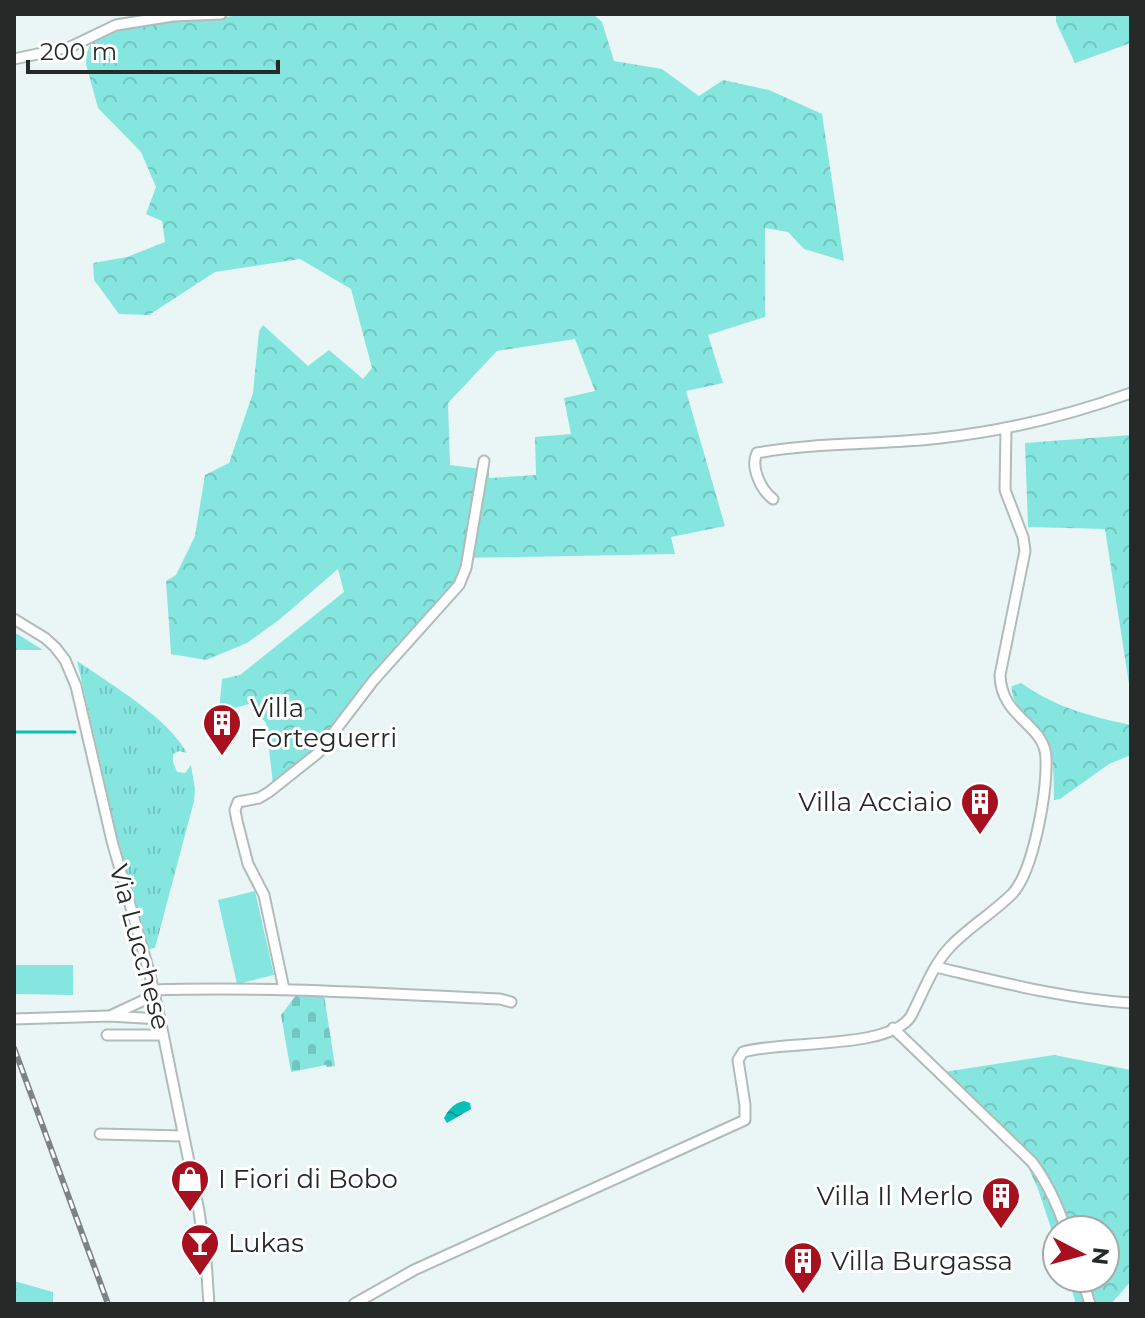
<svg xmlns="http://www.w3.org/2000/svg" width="1145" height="1318" font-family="Montserrat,sans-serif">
<defs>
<pattern id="grass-tufts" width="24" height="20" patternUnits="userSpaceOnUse" patternTransform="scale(2)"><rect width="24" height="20" fill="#85e6df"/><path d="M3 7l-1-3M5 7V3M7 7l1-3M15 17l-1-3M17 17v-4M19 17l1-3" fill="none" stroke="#73c5bf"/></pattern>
<pattern id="forest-crowns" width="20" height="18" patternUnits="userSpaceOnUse" patternTransform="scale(2)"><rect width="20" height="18" fill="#85e6df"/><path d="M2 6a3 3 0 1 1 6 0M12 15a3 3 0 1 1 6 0" fill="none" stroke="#73c5bf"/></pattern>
<pattern id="cemetery-stones" width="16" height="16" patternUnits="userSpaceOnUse" patternTransform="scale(2)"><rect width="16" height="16" fill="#85e6df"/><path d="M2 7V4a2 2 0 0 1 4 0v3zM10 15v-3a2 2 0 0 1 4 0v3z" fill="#73c5bf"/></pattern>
<pattern id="water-ripples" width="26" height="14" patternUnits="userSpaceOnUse" patternTransform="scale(2)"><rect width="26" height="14" fill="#06c0b8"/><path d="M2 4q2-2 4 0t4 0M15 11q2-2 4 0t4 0" fill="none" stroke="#079c96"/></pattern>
</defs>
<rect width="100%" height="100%" fill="#eaf6f5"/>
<g fill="url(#grass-tufts)">
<path d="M14,632L43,650H14Z"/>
<path d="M77,661C112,685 167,717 187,753L179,751L173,754V762L177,772L185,773L191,765L195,789L194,801L155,948L149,949L116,832Z"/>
<path d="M14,1281L53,1292V1304H24L14,1301Z"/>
</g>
<g fill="url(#forest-crowns)" fill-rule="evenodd">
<path d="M244,14H526L528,16L531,14H593L602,22L614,61L662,69L699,96L723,80L769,90L822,114L844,261L804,249L788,232L765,228V317L708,335L723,383L686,391L725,526L671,537L675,554L463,558L455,581L378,670L322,742L273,784L266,723L249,704L219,712L222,679L240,675L344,592L338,569L280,619L247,643L206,660L171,654L166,581L176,575L195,536L205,475L229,463L253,393L259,331L263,325L308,366L329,350L363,379L372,368L351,289L300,259L215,272L149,315L119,314L94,280L93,263L127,257L165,242L162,221L146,214L156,187L141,152L98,108L86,64L87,53L90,45L104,35L118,29L174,20H209ZM575,339L595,391L564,398L571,434L535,437L536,475L489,478V470L450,465L448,403L497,351Z"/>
<path d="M1056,14H1131V43L1075,63L1056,22Z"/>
<path d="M1131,435V697L1105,529L1028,527L1025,443Z"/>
<path d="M1021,683C1057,708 1089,716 1131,725V755L1109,764L1060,799L1054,800C1053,779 1056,755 1044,738C1034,724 1009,703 1012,686Z"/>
<path d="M1054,1055L1131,1070V1281L1111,1304H1076L1068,1278H1105V1230H1057V1246L1038,1189L1018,1145L1006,1130L944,1072Z"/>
</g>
<path fill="url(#cemetery-stones)" d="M297,994L324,995L335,1066L327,1067L326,1065L291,1072L281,1015Z"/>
<g fill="#85e6df">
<path d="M255,891L274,975L237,984L218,900Z"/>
<path d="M14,965H73V995L14,994Z"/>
</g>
<path fill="url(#water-ripples)" d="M464,1101L470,1103L471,1109L447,1123L444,1118C449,1109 454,1103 464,1101Z"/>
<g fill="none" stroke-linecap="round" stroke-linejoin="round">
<path stroke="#06c0b8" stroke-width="3" d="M14,732H75"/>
<defs>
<g id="minor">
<path d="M14,59L70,47L116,25L173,16L221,14"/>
<path d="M773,499C761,490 750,467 757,453C816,442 881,445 940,438C1005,431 1070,415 1131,393"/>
<path d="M14,619L45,638L55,647L65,660L76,686L112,841L150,975L161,1024L199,1211L206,1261L209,1304"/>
<path d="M936,967C1000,982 1065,999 1131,1003"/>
<path d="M284,989L264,895L248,864L237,821L235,810L238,802L259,798L269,792L318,753L373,681L459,585L466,568L484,461"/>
<path d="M153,990C269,986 385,994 500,999L511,1002"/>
<path d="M112,1015L155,995"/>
<path d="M14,1019L109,1016L160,1019"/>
<path d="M893,1028L1032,1162C1047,1182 1058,1206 1066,1230"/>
<path d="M107,1035H163"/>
<path d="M100,1134L183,1136"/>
<path d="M1082,1278L1090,1304"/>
<path d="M354,1304L414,1270L745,1120V1105L738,1060L743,1052C782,1040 890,1050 911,1016C923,993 933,964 951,946C969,927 993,913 1012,894C1034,871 1047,791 1046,759C1046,724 1001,719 1000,675L1025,551L1023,537L1005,490L1006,428"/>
</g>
</defs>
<use href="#minor" stroke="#b0bbba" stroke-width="13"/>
<use href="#minor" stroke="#fff" stroke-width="9"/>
<defs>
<path id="rail" d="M14,1048L108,1304"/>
</defs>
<use href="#rail" stroke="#7c8483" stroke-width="6"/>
<use href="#rail" stroke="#fff" stroke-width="3" stroke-dasharray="9" stroke-linecap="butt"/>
</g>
<defs>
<symbol id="building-pin" viewBox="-11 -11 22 30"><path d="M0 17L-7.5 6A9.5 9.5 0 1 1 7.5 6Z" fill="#a7101e" stroke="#fff"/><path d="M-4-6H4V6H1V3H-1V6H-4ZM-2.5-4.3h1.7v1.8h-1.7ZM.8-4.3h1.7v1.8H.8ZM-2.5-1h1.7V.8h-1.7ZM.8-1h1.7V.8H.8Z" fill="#fff"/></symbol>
<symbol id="shop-pin" viewBox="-11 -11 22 30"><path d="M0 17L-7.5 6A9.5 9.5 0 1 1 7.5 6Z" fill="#a7101e" stroke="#fff"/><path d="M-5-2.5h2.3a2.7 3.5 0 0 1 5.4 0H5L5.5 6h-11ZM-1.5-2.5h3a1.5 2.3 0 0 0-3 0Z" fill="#fff"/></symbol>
<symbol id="bar-pin" viewBox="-11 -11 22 30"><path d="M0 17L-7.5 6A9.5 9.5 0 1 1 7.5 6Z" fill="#a7101e" stroke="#fff"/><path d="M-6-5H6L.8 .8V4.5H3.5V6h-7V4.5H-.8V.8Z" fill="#fff"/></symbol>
</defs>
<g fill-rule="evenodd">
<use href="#building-pin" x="200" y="701" width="44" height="60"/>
<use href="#building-pin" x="958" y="780" width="44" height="60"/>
<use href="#shop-pin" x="168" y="1157" width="44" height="60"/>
<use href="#building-pin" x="979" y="1174" width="44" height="60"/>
<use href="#bar-pin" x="178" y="1221" width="44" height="60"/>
<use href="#building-pin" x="781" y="1239" width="44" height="60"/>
</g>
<g text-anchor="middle" stroke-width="6" stroke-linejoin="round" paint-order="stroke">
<g font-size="26" fill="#252928" stroke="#fff" text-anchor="start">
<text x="250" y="717">Villa<tspan x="250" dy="30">Forteguerri</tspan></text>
<text x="952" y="811" text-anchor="end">Villa Acciaio</text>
<text x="218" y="1188">I Fiori di Bobo</text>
<text x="973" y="1205" text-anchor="end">Villa Il Merlo</text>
<text x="228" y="1252">Lukas</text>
<text x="831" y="1270">Villa Burgassa</text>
</g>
<g font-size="26" fill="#252928" stroke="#fff">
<text transform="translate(140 947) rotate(75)" y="9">Via Lucchese</text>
</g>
</g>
<rect width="1145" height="1318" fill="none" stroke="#252928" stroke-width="32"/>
<g transform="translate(1081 1254) rotate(96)"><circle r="38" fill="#ffffff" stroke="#a8a9a9" stroke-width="2"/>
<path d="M0-6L14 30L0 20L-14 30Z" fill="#a7101e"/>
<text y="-12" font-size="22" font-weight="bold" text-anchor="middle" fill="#252928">N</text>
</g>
<path d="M28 60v12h250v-12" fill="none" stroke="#252928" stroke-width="4"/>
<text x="40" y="60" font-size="24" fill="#252928" stroke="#ffffff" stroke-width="6" paint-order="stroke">200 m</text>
</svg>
